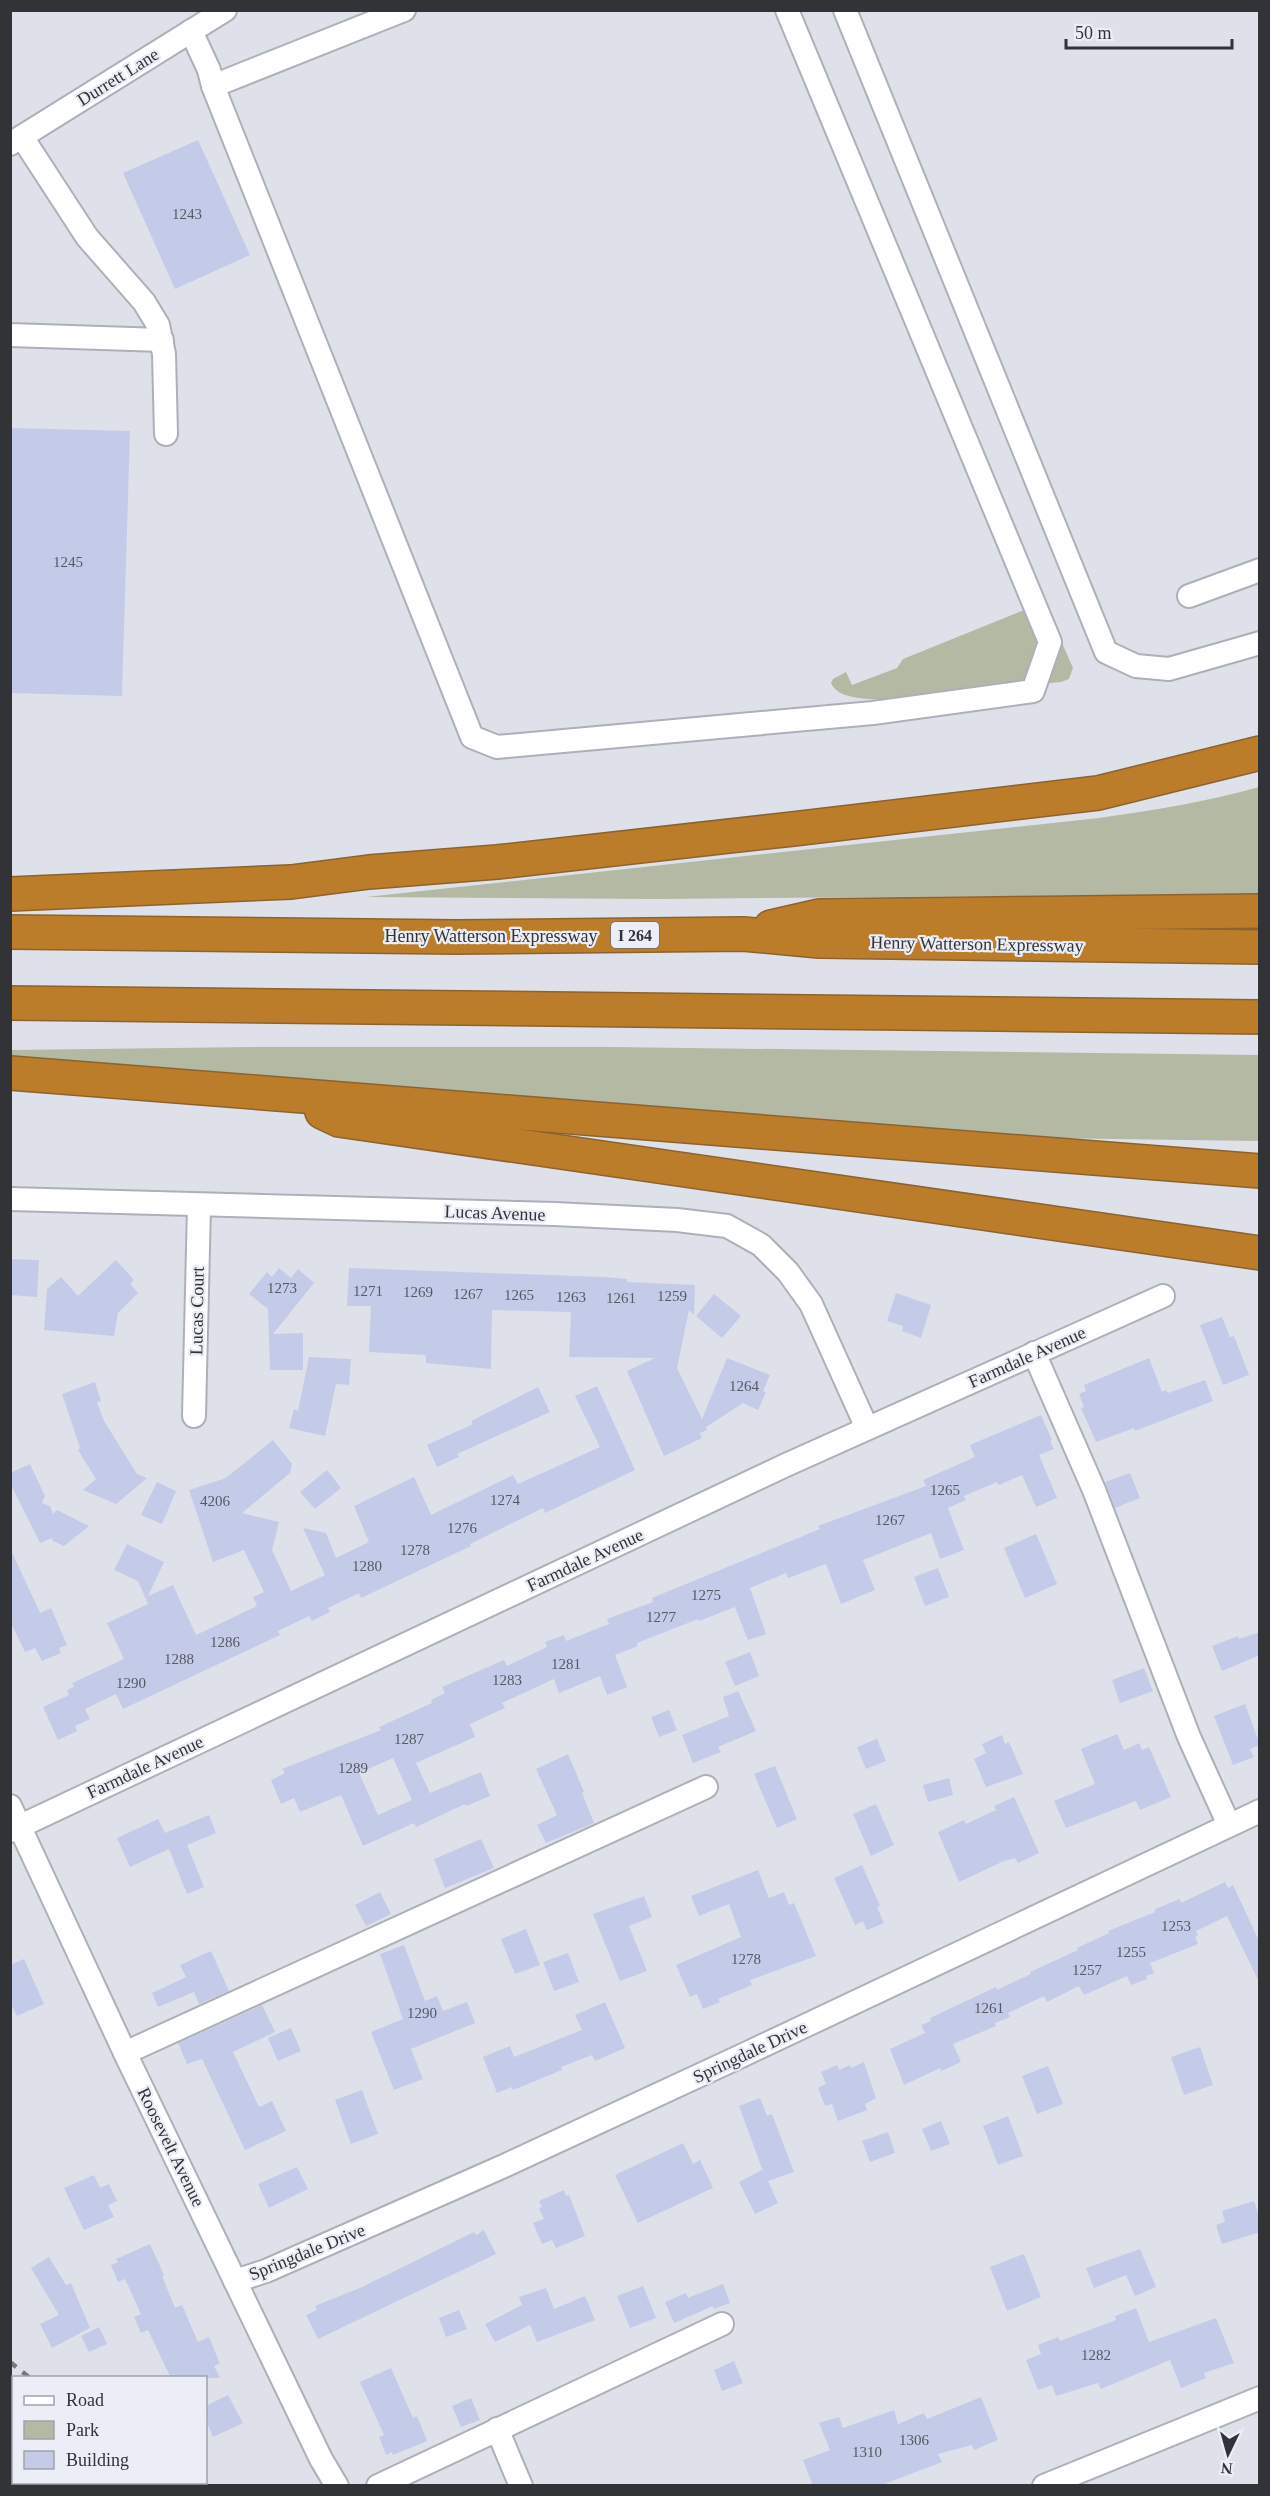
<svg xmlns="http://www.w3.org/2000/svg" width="1270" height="2496" font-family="Georgia,serif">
<rect width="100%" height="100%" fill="#dee1ea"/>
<g fill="#b3b9a3">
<path d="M1044,602L1073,668L1069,679L1061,682L879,700C864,698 838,699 831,683L833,679L846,672L852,685L897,668L903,659Z"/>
<path d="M1259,787V894L656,899L366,897L1099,818C1153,810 1207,802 1259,787Z"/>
<path d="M254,1047H611L1259,1055V1141L1042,1138L11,1058L10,1050Z"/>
</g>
<g fill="#c4cbe9" fill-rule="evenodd">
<path d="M198,140L250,255L175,289L123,173Z"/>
<path d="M10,428L130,431L122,696L10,693Z"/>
<path d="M10,1259L39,1260L37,1297L10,1295Z"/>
<path d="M116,1260L134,1280L130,1284L138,1293L118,1313L114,1336L44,1330L47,1289L61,1277L78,1296Z"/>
<path d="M279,1268L291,1278L298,1269L314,1283L273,1334L303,1333V1370H270L268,1309L249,1294L267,1272L272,1277Z"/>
<path d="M349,1268L604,1277L627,1279V1282L695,1285L694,1315L689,1310L677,1368L702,1419L727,1358L770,1375L763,1391L766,1392L758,1410L743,1403L706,1427L707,1430L700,1433L702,1438L664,1456L627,1371L655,1358L569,1357L571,1312L492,1310L491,1369L426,1363V1356L424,1355L369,1352L371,1306H347Z"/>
<path d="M896,1293L931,1305L921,1338L902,1331L903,1326L887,1321Z"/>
<path d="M714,1294L741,1316L722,1338L696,1316Z"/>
<path d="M1222,1317L1230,1337L1234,1336L1249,1375L1223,1385L1200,1325Z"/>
<path d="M309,1357L351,1359L349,1385L336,1384L325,1436L289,1428L294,1409L298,1411Z"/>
<path d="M1149,1358L1162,1392L1166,1390L1168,1393L1205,1380L1213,1401L1135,1431L1134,1428L1096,1442L1081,1408L1084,1407L1079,1394L1086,1391L1084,1385Z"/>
<path d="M95,1382L101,1401L97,1402L104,1421L137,1474L147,1478L116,1504L83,1490L96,1479L78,1450L80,1448L62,1394Z"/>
<path d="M597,1386L635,1470L545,1513L543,1508L470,1544L471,1546L361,1598L359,1593L328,1608L330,1612L312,1621L309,1616L278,1631L280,1635L123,1709L116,1694L85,1709L90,1719L75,1726L77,1731L58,1740L43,1707L69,1695L67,1690L74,1687L72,1683L124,1659L107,1623L148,1604L138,1581L114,1570L127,1544L164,1562L148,1596L173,1585L196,1635L257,1606L253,1597L264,1592L244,1550L213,1562L189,1490L226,1478L273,1440L292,1464L290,1473L242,1513L279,1522L272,1550L291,1591L325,1575L303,1528L326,1533L336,1558L369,1542L354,1506L414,1477L431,1515L513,1475L518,1484L600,1447L575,1396Z"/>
<path d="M538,1387L550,1412L457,1454L459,1457L437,1467L427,1445L473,1424L471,1421Z"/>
<path d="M1041,1415L1052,1440L1050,1441L1054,1449L1039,1455L1057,1498L1036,1507L1022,1475L999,1485L997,1482L964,1496L966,1500L948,1508L964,1550L940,1559L931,1533L863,1560L875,1590L841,1604L826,1564L788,1578L786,1573L750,1588L766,1634L748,1640L735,1607L699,1621L698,1619L637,1643L638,1646L615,1655L627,1687L607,1695L600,1676L559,1693L554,1679L502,1703L505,1708L470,1724L475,1737L416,1763L430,1793L481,1772L490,1796L466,1806L465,1804L416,1827L414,1823L363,1846L341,1795L300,1812L294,1798L281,1804L271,1780L285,1773L282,1769L381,1730L379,1727L432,1703L431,1700L445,1693L442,1687L504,1660L507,1666L547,1647L545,1642L564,1635L566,1641L609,1624L607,1619L653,1602L652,1598L820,1529L818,1526L926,1486L923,1480L975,1457L970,1446L972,1444ZM393,1758L412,1800L378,1815L359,1773Z"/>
<path d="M30,1464L45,1496L42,1503L50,1506L53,1514L57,1510L89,1526L64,1546L53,1541L52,1538L40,1543L10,1483V1473Z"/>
<path d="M327,1470L341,1488L315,1509L300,1492Z"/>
<path d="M1130,1473L1140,1498L1115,1508L1105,1482Z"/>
<path d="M157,1482L176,1491L162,1524L141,1515Z"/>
<path d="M1036,1534L1057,1584L1025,1598L1004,1548Z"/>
<path d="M10,1548L40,1613L51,1608L67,1645L59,1648L61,1653L42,1661L35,1648L25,1652L10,1621Z"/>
<path d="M938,1568L949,1597L925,1606L914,1577Z"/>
<path d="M1260,1632V1655L1222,1671L1212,1646L1238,1636L1239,1639Z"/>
<path d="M750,1652L759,1676L735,1686L725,1662Z"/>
<path d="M1144,1668L1153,1691L1120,1703L1112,1680Z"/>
<path d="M738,1691L756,1731L718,1747L721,1752L693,1763L682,1735L729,1716L723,1697Z"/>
<path d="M1245,1704L1260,1745L1250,1749L1254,1757L1233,1765L1214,1716Z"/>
<path d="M669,1710L677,1730L659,1737L651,1717Z"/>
<path d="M1117,1734L1124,1750L1139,1743L1142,1750L1149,1747L1171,1797L1140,1810L1136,1801L1066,1828L1054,1801L1095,1784L1081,1749Z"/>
<path d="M1002,1735L1005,1744L1009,1742L1023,1774L986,1787L974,1759L986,1753L982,1744Z"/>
<path d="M877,1739L886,1761L866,1769L857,1747Z"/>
<path d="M568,1754L584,1792L582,1793L594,1823L546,1843L537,1825L557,1815L536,1769Z"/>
<path d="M775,1766L797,1819L777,1828L754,1774Z"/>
<path d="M949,1778L953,1795L928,1802L923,1785Z"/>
<path d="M1014,1797L1039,1853L1018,1863L1015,1858L1004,1861L959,1882L938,1832L964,1820L966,1824L996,1810L994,1806Z"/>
<path d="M876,1804L894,1845L871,1856L853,1814Z"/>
<path d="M209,1815L216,1833L187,1845L204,1887L187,1894L169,1849L130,1867L117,1838L158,1819L165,1833Z"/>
<path d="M481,1839L494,1868L445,1888L434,1859Z"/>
<path d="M862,1865L880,1906L877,1907L884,1923L867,1930L863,1921L855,1925L834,1878Z"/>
<path d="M758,1870L769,1898L784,1892L789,1905L794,1903L816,1956L750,1980L752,1985L718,1999L720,2002L703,2009L697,1994L690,1997L676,1965L741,1937L729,1904L699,1916L691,1896Z"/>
<path d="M1225,1882L1228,1888L1233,1885L1260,1943V1984L1227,1916L1196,1931L1198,1936L1195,1937L1198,1944L1150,1963L1154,1973L1146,1976L1147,1979L1131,1985L1127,1976L1084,1995L1079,1986L1047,2002L1044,1996L1008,2013L1010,2017L995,2023L996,2026L953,2044L961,2062L941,2071L940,2068L904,2085L890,2049L925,2033L921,2025L931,2021L930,2018L996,1987L997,1990L1031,1974L1030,1972L1078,1950L1077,1948L1109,1933L1108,1931L1155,1912V1909L1180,1899L1181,1903Z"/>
<path d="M380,1892L391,1914L366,1926L355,1905Z"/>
<path d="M644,1896L652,1917L629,1926L647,1971L620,1981L593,1914Z"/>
<path d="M526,1929L540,1965L515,1974L501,1939Z"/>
<path d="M404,1945L425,2001L437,1996L443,2011L467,2002L475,2023L411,2049L423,2079L394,2090L371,2032L403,2019L380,1954Z"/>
<path d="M211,1951L229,1991L199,2004L194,1992L158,2007L152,1993L186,1977L180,1965Z"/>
<path d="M568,1953L579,1982L554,1991L543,1962Z"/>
<path d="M24,1959L44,2004L17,2016L10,2002V1965Z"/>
<path d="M605,2002L625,2048L595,2061L592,2055L561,2067L562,2070L513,2090L512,2087L497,2093L483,2057L510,2046L514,2057L582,2030L575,2015Z"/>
<path d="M262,2005L275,2032L233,2052L258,2105L260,2107L272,2101L286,2131L245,2150L202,2059L187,2064L178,2043Z"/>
<path d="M291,2028L301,2051L278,2061L268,2038Z"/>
<path d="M1200,2047L1213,2085L1184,2095L1171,2057Z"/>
<path d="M864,2062L876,2098L865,2104L867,2110L838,2121L832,2104L825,2106L818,2088L826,2084L821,2072L837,2065L839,2070L850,2065L851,2068Z"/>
<path d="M1048,2066L1063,2104L1037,2114L1022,2076Z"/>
<path d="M362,2090L378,2134L351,2144L335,2100Z"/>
<path d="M760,2098L767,2116L772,2114L794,2172L768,2181L778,2203L755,2214L739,2182L762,2170L764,2174L739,2106Z"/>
<path d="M1008,2116L1023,2156L998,2165L983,2126Z"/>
<path d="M941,2121L950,2144L931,2151L922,2129Z"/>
<path d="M888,2132L895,2153L870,2162L862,2141Z"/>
<path d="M683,2143L693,2164L700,2160L713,2188L638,2223L615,2175Z"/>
<path d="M297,2167L308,2189L269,2208L258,2184Z"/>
<path d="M94,2175L100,2188L109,2184L117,2201L108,2205L114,2217L84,2230L64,2188Z"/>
<path d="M564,2190L566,2196L569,2195L585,2236L556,2248L552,2240L542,2244L533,2223L544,2219L539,2208L542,2207L539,2201Z"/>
<path d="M1254,2201L1260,2219V2232L1222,2244L1216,2225L1225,2222L1222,2211Z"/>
<path d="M484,2230L496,2254L318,2339L306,2315L317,2310L315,2306L362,2287L474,2232L476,2235Z"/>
<path d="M150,2244L164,2275L162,2276L175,2308L182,2305L198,2342L209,2337L220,2364L214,2366L220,2378H171L148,2330L141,2333L134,2317L141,2314L125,2279L118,2282L111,2265L118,2262L116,2259Z"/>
<path d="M1140,2249L1156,2287L1135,2296L1126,2275L1094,2288L1086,2268Z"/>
<path d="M1024,2254L1041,2297L1007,2311L990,2267Z"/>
<path d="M49,2257L66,2285L71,2283L90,2328L52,2348L40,2324L59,2315L31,2268Z"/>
<path d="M723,2284L730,2303L714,2309L713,2306L674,2323L665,2302L686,2293L688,2298Z"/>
<path d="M643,2286L656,2318L630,2328L617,2296Z"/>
<path d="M546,2288L554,2309L585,2296L595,2320L537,2342L530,2325L495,2342L485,2324L522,2305L519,2297Z"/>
<path d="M1136,2308L1149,2342L1216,2318L1234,2363L1204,2373L1206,2378L1181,2388L1170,2360L1101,2389L1098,2383L1056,2396L1052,2385L1038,2390L1026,2360L1041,2354L1038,2345L1058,2337L1060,2341L1116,2320L1115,2316Z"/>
<path d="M459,2310L467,2329L446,2337L439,2318Z"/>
<path d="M99,2327L107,2344L89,2352L81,2336Z"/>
<path d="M734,2361L743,2383L722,2391L714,2370Z"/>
<path d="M391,2368L413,2418L417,2416L427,2441L393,2455L392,2452L386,2455L379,2437L384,2435L360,2382Z"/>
<path d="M228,2395L243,2423L213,2437L206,2420V2406Z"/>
<path d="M981,2397L998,2440L974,2450L972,2445L938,2454L942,2462L879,2486H813L803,2460L830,2450L819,2423L839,2417L843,2428L894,2410L898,2424L924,2413L927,2419Z"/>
<path d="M471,2398L480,2420L461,2427L452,2406Z"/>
</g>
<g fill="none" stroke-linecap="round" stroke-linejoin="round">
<defs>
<g id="minor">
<path d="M845,10L1106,652L1136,666L1169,669L1260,643"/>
<path d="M191,31L209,70L213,86L472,737L497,747L873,713L1033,691L1050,642L787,10"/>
<path d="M213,86L404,10"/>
<path d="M22,137L87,237L144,302L158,325L164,354L166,434"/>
<path d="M10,144L225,10"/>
<path d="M10,335L162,340"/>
<path d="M1189,596L1260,570"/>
<path d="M10,1199L555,1214L677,1220L727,1226L761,1245L788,1272L811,1304L867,1428"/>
<path d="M1034,1353L1094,1490L1189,1737L1229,1825"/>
<path d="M194,1416L199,1206"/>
<path d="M10,1806L125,2053L321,2459L337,2486"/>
<path d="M10,1831L786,1465L1163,1296"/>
<path d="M125,2053L706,1787"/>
<path d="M235,2281L266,2271L504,2166L739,2057L1260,1811"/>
<path d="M497,2429L521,2486"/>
<path d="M378,2486L722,2324"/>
<path d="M1044,2486L1260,2398"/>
</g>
<g id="highway">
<path d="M10,894L291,882L369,872L497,862L793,829L1098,793L1260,753"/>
<path d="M771,927L819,916L1260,911"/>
<path d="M10,932L457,937L743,934L819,941L1260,947"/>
<path d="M10,1003L1260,1017"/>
<path d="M10,1073L1260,1171"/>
<path d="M322,1112L339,1120L1260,1253"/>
</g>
</defs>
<use href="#minor" stroke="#aeb0b9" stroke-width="26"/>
<use href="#highway" stroke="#8c632e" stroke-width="36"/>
<use href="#minor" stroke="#fff" stroke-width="22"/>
<use href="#highway" stroke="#bc7d2a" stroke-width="33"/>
<g stroke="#75777d" stroke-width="4.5" stroke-dasharray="8 8" stroke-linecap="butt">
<path d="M10,2362L30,2378"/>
<path d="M165,2482L169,2486"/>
</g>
</g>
<g text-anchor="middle" stroke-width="4.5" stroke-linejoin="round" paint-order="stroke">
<g font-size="15" fill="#565963">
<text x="187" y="219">1243</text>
<text x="68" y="567">1245</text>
<text x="282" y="1293">1273</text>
<text x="368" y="1296">1271</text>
<text x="418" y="1297">1269</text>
<text x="468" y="1299">1267</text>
<text x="519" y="1300">1265</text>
<text x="672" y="1301">1259</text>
<text x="571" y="1302">1263</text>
<text x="621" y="1303">1261</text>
<text x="744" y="1391">1264</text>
<text x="945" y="1495">1265</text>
<text x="505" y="1505">1274</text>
<text x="215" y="1506">4206</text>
<text x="890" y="1525">1267</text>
<text x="462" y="1533">1276</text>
<text x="415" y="1555">1278</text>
<text x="367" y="1571">1280</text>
<text x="706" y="1600">1275</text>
<text x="661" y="1622">1277</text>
<text x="225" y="1647">1286</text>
<text x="179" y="1664">1288</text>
<text x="566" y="1669">1281</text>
<text x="507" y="1685">1283</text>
<text x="131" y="1688">1290</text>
<text x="409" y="1744">1287</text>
<text x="353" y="1773">1289</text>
<text x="1176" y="1931">1253</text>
<text x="1131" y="1957">1255</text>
<text x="746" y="1964">1278</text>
<text x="1087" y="1975">1257</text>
<text x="989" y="2013">1261</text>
<text x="422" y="2018">1290</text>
<text x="1096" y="2360">1282</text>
<text x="914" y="2445">1306</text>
<text x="867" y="2457">1310</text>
</g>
<rect fill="#ebeef7" stroke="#6a6b70" stroke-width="1.5" x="611" y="922" width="48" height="26" rx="4.5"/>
<g font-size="16" font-weight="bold" fill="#323336">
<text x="635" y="941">I 264</text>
</g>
<g font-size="18" fill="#323336" stroke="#ebeef7">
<text transform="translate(118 77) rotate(-32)" y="6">Durrett Lane</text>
<text x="491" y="942">Henry Watterson Expressway</text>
<text transform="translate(977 944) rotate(1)" y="6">Henry Watterson Expressway</text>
<text transform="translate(495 1213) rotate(2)" y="6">Lucas Avenue</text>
<text transform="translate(197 1311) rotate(-89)" y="6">Lucas Court</text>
<text transform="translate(1027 1357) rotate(-24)" y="6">Farmdale Avenue</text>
<text transform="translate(585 1560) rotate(-25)" y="6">Farmdale Avenue</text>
<text transform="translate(145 1767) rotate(-25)" y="6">Farmdale Avenue</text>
<text transform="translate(750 2052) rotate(-25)" y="6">Springdale Drive</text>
<text transform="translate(171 2147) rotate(64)" y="6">Roosevelt Avenue</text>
<text transform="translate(307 2252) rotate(-22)" y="6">Springdale Drive</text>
</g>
</g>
<rect width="1270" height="2496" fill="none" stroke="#323336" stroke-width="24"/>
<rect x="12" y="2376" width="195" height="108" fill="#ebeef7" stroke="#a1a3aa" stroke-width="1.5"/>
<rect x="24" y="2396" width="30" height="9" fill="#ffffff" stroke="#a1a3aa" stroke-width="1.5"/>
<text x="66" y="2406" font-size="18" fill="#323336">Road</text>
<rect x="24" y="2421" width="30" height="18" fill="#b3b9a3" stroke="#a1a3aa" stroke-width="1.5"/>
<text x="66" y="2436" font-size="18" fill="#323336">Park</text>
<rect x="24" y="2451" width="30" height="18" fill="#c4cbe9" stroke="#a1a3aa" stroke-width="1.5"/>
<text x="66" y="2466" font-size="18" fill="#323336">Building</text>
<g transform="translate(1228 2454) rotate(185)" stroke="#ebeef7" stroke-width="4.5" paint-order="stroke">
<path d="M0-4.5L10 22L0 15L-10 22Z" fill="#323336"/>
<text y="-9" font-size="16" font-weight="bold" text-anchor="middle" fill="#323336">N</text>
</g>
<path d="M1066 39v9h166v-9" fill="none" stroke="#323336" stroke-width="3"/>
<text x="1075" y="39" font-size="18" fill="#323336" stroke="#ebeef7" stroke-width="4.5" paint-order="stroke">50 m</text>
</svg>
